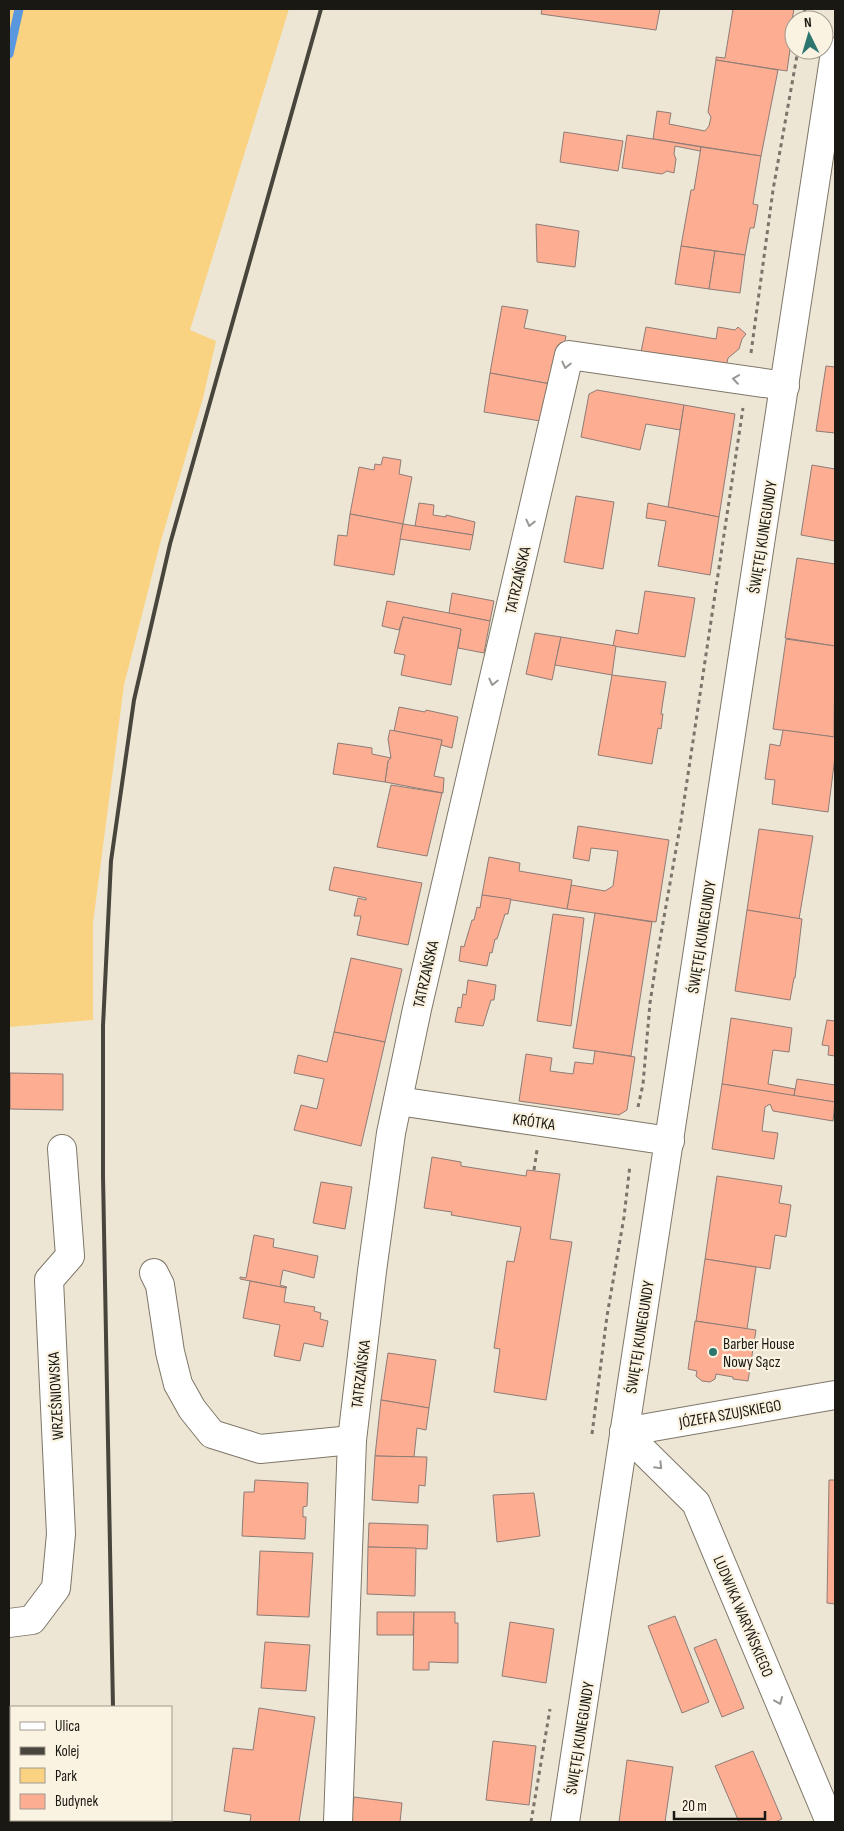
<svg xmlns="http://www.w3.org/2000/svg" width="844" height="1831" font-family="'Sofia Sans Condensed',sans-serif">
<rect width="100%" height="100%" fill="#eee6d5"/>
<path fill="#f9d382" d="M9,9H289L190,330L216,341L203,398L160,544L124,685L93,923V1020L9,1027Z"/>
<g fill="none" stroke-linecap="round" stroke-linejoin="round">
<path stroke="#5997df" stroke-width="9" d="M9,54L19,9"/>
</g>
<g fill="#fcad92" stroke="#8e7c76">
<path d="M542,9H660L656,30L541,14Z"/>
<path d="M733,9H794L788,42H791L787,71L716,60V57L725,58Z"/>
<path d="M716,60L778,70L761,156L653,139L657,111L671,113L669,124L705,131L709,126L711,117L708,112Z"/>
<path d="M564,132L623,141L618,171L560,162Z"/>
<path d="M627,135L653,139L701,147L700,151L675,146L674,154L676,159L674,173L667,171L662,174L622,168Z"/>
<path d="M701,147L761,156L753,204L758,205L754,228H750L745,255L681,246L691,190H694Z"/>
<path d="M536,224L579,231L575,267L537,262Z"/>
<path d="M681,246L715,251L709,289L675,284Z"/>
<path d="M715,251L745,255L740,293L709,289Z"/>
<path d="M502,306L528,310L524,328L566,336L556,385L490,373Z"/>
<path d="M646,327L716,339L718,327L735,330L738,327L746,334L742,339L739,349L728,358L726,367L641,352Z"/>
<path d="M826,366L835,367V433L816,431Z"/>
<path d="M490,373L556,385L547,422L484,412Z"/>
<path d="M597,390L684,405L680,430L646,424L640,450L581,437L589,394Z"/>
<path d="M684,405L735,414L719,517L668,507Z"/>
<path d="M383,457L401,460L399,474L412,477L403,524L350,514L359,467L374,470L375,464L381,465Z"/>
<path d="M812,465L835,469V541L801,535Z"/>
<path d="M576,496L614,502L603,569L564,562Z"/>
<path d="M419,503L434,505L433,515L446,517V515L475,522L473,535L415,526Z"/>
<path d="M648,503L719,517L710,575L658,566L666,521L646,518Z"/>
<path d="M350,514L403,524L394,575L334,565L338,535L347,536Z"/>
<path d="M403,524L473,535L470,550L400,539Z"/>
<path d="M797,558L835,564V646L785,638Z"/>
<path d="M645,591L695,598L685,657L613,646L616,630L638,634Z"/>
<path d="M452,593L494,601L490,621L449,613Z"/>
<path d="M387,601L490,621L484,653L458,648L461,629L403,617L399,630L382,626Z"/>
<path d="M403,617L461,629L451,685L401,675L405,655L394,653Z"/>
<path d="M535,633L561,637L552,680L526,674Z"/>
<path d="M561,637L616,646L612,675L555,665Z"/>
<path d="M786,639L835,646L834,737L773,729Z"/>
<path d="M612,675L666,682L661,714H663L661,729L658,728L652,764L598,755Z"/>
<path d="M399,707L425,712L426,710L458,717L452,748L441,745L442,740L394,731Z"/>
<path d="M390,730L442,740L434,776L444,778L443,793L385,782L388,761L391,758L388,739Z"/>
<path d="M783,730L835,737V757L828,812L772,804L775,780L765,779L770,744L780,746Z"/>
<path d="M338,743L372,748V754L391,758L388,761L385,782L333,774Z"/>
<path d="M391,785L442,793L427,856L377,847Z"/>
<path d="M578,826L669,840L656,922L567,909L571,885L605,891L613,886L618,851L591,848L589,861L573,858Z"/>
<path d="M759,829L813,836L799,919L747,910Z"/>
<path d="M489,857L520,863L519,871L572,880L567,909L482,895Z"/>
<path d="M334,867L422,883L408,945L357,935L361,916H354L358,898L366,900V898L329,890Z"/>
<path d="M482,895L511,899L508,914H505L497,939H495L492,953L490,952L487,966L459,961L461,946L464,947L472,920H474L477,907L480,908Z"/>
<path d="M747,910L802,919L795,978H794L790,1000L735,991Z"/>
<path d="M595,913L652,922L631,1056L573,1048Z"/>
<path d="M553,914L584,918L571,1026L537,1021Z"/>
<path d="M351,958L402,969L385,1042L334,1032Z"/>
<path d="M468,980L496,985L494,1000H491L483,1026L455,1022L458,1007L461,1008L463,994L466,995Z"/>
<path d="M731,1018L792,1028L789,1052L773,1050L768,1084L795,1089L794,1096L722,1084Z"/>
<path d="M827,1020L835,1021V1056L828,1055L829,1046L822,1045Z"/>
<path d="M334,1032L385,1042L361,1146L294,1130L301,1105L317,1109L324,1079L294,1073L298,1055L327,1062Z"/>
<path d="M595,1051L635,1057L627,1110L619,1115L519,1101L526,1054L552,1058L550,1071L573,1074L575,1062L593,1064Z"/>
<path d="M10,1073L63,1074V1110L10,1109Z"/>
<path d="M797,1079L835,1085V1102L794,1096Z"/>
<path d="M722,1084L835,1102L833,1121L773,1111L770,1104L765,1107L762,1131L778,1133L774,1159L712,1149Z"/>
<path d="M432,1157L461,1162V1166L526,1176L527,1170L560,1174L550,1239L572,1242L546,1400L494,1392L500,1349L494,1348L507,1261L514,1262L521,1227L451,1215L452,1212L424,1208Z"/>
<path d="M717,1176L782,1186L779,1203L791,1205L786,1237L775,1235L770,1269L705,1259Z"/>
<path d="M321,1182L352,1187L345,1229L313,1223Z"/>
<path d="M254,1235L274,1239L273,1247L318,1256L314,1278L283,1270L280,1285L287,1287L286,1288L240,1279V1277L246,1278Z"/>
<path d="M705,1259L756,1267L747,1329L696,1321Z"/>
<path d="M250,1281L286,1288L284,1302L315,1307L314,1311L321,1313L320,1319L328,1321L323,1347L304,1343L300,1361L274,1356L280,1325L243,1318Z"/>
<path d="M695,1321L756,1330L748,1381L733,1379V1377L716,1374L715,1379L710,1382L702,1381L696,1376L697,1371L688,1369Z"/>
<path d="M388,1353L436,1360L429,1408L381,1400Z"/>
<path d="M381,1400L429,1408L426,1430L417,1428L414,1457L375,1456Z"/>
<path d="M375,1456L427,1457L425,1486L419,1485L418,1503L372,1500Z"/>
<path d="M255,1480L308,1483L307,1506L303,1507V1517H306L305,1539L242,1536L244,1492H254Z"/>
<path d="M829,1480H835V1604L827,1603Z"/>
<path d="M534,1493L540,1536L497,1542L493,1495Z"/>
<path d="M369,1523L428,1525L427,1549L368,1547Z"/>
<path d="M368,1547L416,1548L415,1596L367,1594Z"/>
<path d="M260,1551L313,1553L309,1617L257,1615Z"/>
<path d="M377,1612H414L413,1635H377Z"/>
<path d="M414,1612H455V1623H458V1663L429,1662V1670H413Z"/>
<path d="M675,1616L709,1702L682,1713L648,1626Z"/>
<path d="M510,1622L554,1629L546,1683L502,1676Z"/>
<path d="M716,1639L744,1708L722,1717L694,1648Z"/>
<path d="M265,1642L310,1645L306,1691L261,1688Z"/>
<path d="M259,1708L315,1717L299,1822H250L251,1815L224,1811L233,1748L253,1750Z"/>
<path d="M493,1741L536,1746L529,1805L486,1800Z"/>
<path d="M753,1751L782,1819L775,1822H739L715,1766Z"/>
<path d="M627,1760L673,1767L665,1822H619Z"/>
<path d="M354,1797L402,1803L400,1822H351Z"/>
</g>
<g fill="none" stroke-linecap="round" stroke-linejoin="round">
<defs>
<g id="street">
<path d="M398,1101L670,1141"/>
<path d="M154,1273L160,1285L170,1352L178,1384L192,1409L212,1434L260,1449L352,1440"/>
<path d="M624,1432L696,1503L830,1822"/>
<path d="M624,1432L835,1395"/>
<path d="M9,1623L32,1620L56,1588L61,1534L49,1280L70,1256L62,1149"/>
<path d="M338,1822L352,1440L372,1271L391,1133L417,1009L569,355L785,386"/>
</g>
<path id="secondary" d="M565,1822L835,52"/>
</defs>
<use href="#street" stroke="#7e7768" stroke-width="30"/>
<use href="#secondary" stroke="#7e7768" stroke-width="30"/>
<g stroke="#7a756a" stroke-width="3" stroke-dasharray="4 4" stroke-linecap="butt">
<path d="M803,20L805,9"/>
<path d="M751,353L773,190L798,50"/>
<path d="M638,1107L643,1084L650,1003L657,957L681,821L743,408"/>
<path d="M534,1170L537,1150"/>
<path d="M592,1434L607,1316L624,1217L630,1165"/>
<path d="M531,1822L550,1709"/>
</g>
<use href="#street" stroke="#fff" stroke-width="28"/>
<use href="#secondary" stroke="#fff" stroke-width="28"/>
<g stroke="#48453c" stroke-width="4">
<path d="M113,1707L103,1176V1026L111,861L134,700L170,544L321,9"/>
<path d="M115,1820V1822"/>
</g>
</g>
<defs><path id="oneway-chevron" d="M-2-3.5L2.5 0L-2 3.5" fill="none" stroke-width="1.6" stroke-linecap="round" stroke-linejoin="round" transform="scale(1.25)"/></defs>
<g stroke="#989794">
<use href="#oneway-chevron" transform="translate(566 365) rotate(103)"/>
<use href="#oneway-chevron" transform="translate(736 379) rotate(-172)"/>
<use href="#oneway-chevron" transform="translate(530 523) rotate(103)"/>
<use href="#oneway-chevron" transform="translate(493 682) rotate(103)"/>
<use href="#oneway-chevron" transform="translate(659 1466) rotate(45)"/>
<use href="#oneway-chevron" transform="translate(779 1701) rotate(67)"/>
</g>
<circle fill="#2d756f" stroke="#fbf3e2" stroke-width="2" cx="713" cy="1352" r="5"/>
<g text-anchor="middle" stroke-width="4.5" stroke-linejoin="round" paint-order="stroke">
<g font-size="16" fill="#1a1812" stroke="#fbf3e2">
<text transform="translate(762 537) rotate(-81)" y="6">ŚWIĘTEJ KUNEGUNDY</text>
<text transform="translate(517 580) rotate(-77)" y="6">TATRZAŃSKA</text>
<text transform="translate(701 937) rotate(-81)" y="6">ŚWIĘTEJ KUNEGUNDY</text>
<text transform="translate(425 974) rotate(-77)" y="6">TATRZAŃSKA</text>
<text transform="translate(534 1121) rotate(8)" y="6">KRÓTKA</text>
<text transform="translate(639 1337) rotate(-81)" y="6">ŚWIĘTEJ KUNEGUNDY</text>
<text transform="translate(360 1374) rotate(-83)" y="6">TATRZAŃSKA</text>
<text transform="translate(55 1396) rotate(-93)" y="6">WRZEŚNIOWSKA</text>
<text transform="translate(730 1413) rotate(-10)" y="6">JÓZEFA SZUJSKIEGO</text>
<text transform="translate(744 1616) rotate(67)" y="6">LUDWIKA WARYŃSKIEGO</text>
<text transform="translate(579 1738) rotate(-81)" y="6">ŚWIĘTEJ KUNEGUNDY</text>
</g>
<g font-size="16" fill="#1a1812" stroke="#fbf3e2" text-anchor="start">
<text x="723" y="1349">Barber House<tspan x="723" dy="18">Nowy Sącz</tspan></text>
</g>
</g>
<rect width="844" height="1831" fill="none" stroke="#1a1812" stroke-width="20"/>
<rect x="10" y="1706" width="162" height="115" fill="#fbf3e2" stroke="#a19b8f"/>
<rect x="20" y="1722" width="25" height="8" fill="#ffffff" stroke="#a19b8f"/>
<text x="55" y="1731" font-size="15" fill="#1a1812">Ulica</text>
<rect x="20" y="1747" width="25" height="8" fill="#48453c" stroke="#a19b8f"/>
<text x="55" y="1756" font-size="15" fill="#1a1812">Kolej</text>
<rect x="20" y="1768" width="25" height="15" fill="#f9d382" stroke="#a19b8f"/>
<text x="55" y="1781" font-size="15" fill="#1a1812">Park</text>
<rect x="20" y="1794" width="25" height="15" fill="#fcad92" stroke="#a19b8f"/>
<text x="55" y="1806" font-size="15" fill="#1a1812">Budynek</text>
<g transform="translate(809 35) rotate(355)"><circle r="24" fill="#fbf3e2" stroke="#a19b8f"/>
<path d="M0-4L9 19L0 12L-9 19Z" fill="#2d756f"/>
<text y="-8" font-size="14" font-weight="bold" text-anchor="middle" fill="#1a1812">N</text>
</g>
<path d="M674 1811v8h91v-8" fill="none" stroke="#1a1812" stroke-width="2.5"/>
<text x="682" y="1811" font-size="15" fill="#1a1812" stroke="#fbf3e2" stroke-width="4" paint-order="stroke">20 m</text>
</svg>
